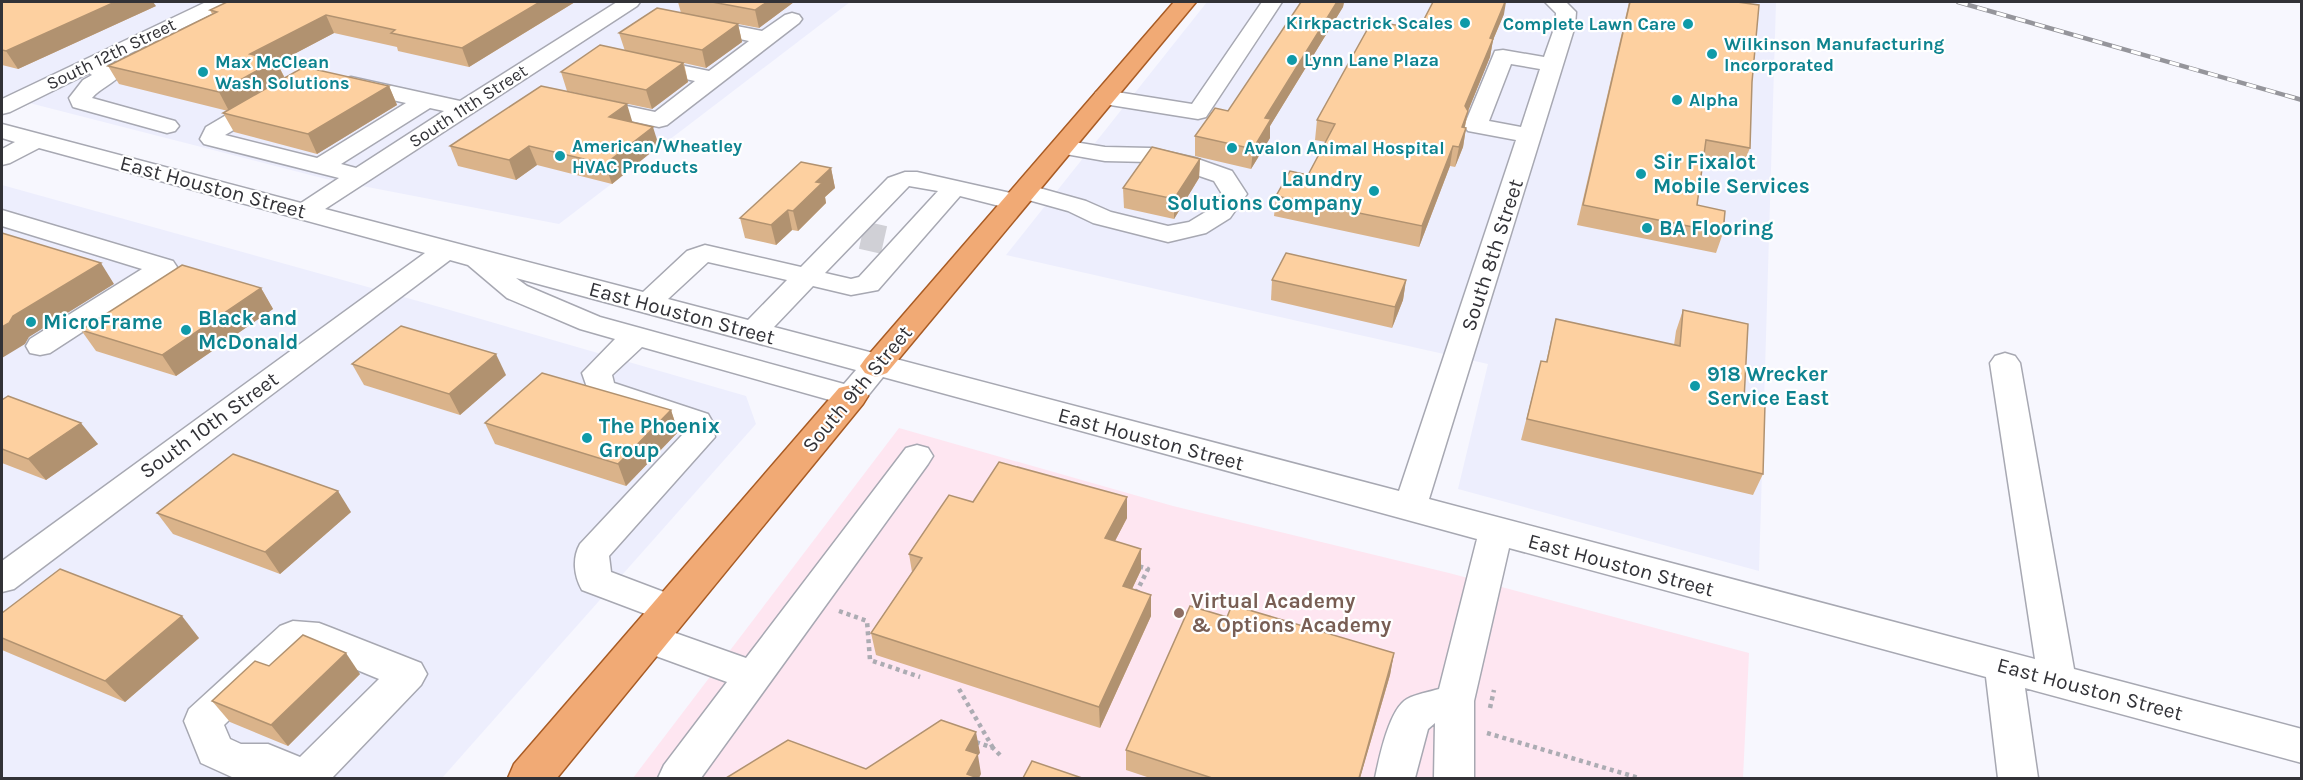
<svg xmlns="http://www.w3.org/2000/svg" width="2303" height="780" font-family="Karla,sans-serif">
<rect width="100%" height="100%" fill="#f7f7fe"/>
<g fill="#edeefd">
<path d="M2,2H850L559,224L326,179L2,96Z"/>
<path d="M1207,2H1776L1759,571L1458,489L1488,364L1006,255Z"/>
<path d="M2,185L443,308L746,396L756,424L442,778H2Z"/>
</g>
<path fill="#fee6f1" d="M899,428L1173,506L1449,573L1749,653L1743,778H633Z"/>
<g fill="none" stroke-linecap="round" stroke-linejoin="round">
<path stroke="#d0d0d6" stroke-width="28" stroke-dasharray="28 14" stroke-linecap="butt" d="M862,235L884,240"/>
<defs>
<g id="minor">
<path d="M206,2H231L228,6L106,65L118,69L121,74C114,84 100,88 92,98L175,121L179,126L175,131L167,133L73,107L69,98L83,80L92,75L89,73L10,112L2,114V99Z"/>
<path d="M617,2H640L637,6L325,209L643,292L687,251L705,245L801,267L888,178L905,172H917L1015,194L1013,191L1016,186L1025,184L1086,201L1111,212L1168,226L1189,222L1212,208L1222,194L1214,181L1179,169L1150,162L1105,161L1054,152L1050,147L1054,142L1062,140L1105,147L1150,148L1195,158L1232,171L1247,194L1230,218L1206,233L1168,242L1093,223L1068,211L1025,199L1028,202L1024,207L1015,210L960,196L878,290L851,295L813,286L774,327L1399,491L1516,140L1468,131L1464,126L1495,51L1503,50L1544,57L1555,26L1556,13L1545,2H1566L1576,12L1575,26L1429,499L2035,659L1990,363L1995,356L2005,353L2015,356L2020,363L2074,669L2302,729V763L2025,688L2038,778H1998L1986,677L1509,548L1474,701V778H1434L1435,723L1428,729L1415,778H1375C1379,759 1389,709 1407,699C1416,694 1429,692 1439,689L1477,539L883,377L862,403L851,406L642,347L612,375L614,383L708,414L712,421L715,437L609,556L611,572L685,600L690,610L685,620L672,624L582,590C574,576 572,558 580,544L683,434L682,427L590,396L582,373L615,339L580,329L507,298L468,265L450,260L14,589L2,592V561L425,253L39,148L10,163L2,165V149L15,142L2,138V124L301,203L339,178L204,144L200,139L206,127L257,97L265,95L273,97L276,102L273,107L225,135L317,158L406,103L343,89L340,84L343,79L351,77L460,101ZM1511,64L1540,69L1521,127L1489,121ZM430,108L444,111L356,168L341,164ZM909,186L938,191L859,277L851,279L825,273ZM708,262L787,280L748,320L668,299ZM516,278L856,370L844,384L600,317L527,286Z"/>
<path d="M1262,2H1282L1206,117L1198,119L1104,104L1096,102L1093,97L1096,92L1104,90L1192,104Z"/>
<path d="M792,13L799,15L802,19L799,23L667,125L659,127L589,112L581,110L578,105L581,100L589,98L655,112L695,81L638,69L635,64L638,59L646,58L709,71L749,41L694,29L691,25L694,21L701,19L762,31L785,15Z"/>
<path d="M2,210L173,261L177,267L173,273L50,353L40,355L30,353L26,346L30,339L142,269L2,226Z"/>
<path d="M917,445L928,448L933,456L928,464L701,778H658L664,765L727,682L634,648L629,638L634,628L647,623L746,658L906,448Z"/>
<path d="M293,621L319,623L332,628L421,663L427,674L421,685L332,778H234L201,763L184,721L189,709L280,626ZM301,651L316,653L379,679L300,757L268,744H241L230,739L224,725Z"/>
</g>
<g id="major">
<path d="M1174,2H1196L887,373L876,377L865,373L860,366L865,359Z"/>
<path d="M851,385L863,388L868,396L863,404L557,778H508L514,764L839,388Z"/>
</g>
</defs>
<use href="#minor" stroke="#a7a8b2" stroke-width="3"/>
<use href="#major" stroke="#a85b24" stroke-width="3"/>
<g stroke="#acacb3" stroke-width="4.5" stroke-dasharray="4 4" stroke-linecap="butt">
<path d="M1136,593L1148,569L1138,566"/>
<path d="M839,611L867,621L870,660L920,677"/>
<path d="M959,689L993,748"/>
<path d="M1490,708L1494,690"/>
<path d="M1487,733L1639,778"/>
<path d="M976,742L993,748L1000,755"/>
</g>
<use href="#minor" fill="#fff" fill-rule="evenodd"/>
<use href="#major" fill="#f1aa75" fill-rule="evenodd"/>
<defs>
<path id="rail" d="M1958,2L2302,100"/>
</defs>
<use href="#rail" stroke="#95959b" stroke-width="4.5"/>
<use href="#rail" stroke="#fff" stroke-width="3" stroke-dasharray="10" stroke-linecap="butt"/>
</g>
<g fill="#dab38a">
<path d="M2,2L156,6L18,69L2,65Z"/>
<path d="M227,2H575L469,67L398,51L397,47L334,33L277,63L285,78L389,86L397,105L317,154L234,132L223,113L228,111L119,84L108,66L212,14L210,10Z"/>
<path d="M678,2H794L759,28L738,24L742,42L706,68L684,63L688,82L652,109L567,91L561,72L625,51L619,33L681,13Z"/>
<path d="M1337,2H1344L1343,7L1270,126V138L1251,169L1195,156V136L1228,111Z"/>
<path d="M1629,2H1737L1752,82L1750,148L1742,167L1703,160L1697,205L1723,233L1716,253L1577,225Z"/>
<path d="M1504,14L1493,40L1490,57L1468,111L1465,127L1466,128L1463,147L1455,167L1450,166L1419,247L1274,216L1276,196L1308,175L1326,142L1315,140L1317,120L1419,29Z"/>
<path d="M632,122L659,146L612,184L537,165L516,180L458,166L450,146Z"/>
<path d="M1200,159L1199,178L1174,219L1124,208L1123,188Z"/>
<path d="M831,168L835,188L825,197L826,203L798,231L792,230L776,245L745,238L740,218Z"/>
<path d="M1272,280H1406L1403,300L1392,328L1271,300Z"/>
<path d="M261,288L273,309L176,376L96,351L81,330Z"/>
<path d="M1683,310L1744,400L1763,474L1753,495L1521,440L1541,361L1546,362L1556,319L1674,345L1676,331Z"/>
<path d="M352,364L506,375L460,415L364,385Z"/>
<path d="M2,400L98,444L46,480L2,463Z"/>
<path d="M671,410L678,432L626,486L495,444L485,423Z"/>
<path d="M973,502L1127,518L1115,541L1141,549V570L1132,589L1151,616L1100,728L876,655L871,633L912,572L909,554Z"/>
<path d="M351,512L280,574L173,534L157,513Z"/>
<path d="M2,613L199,638L125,702L2,650Z"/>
<path d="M1227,617L1394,653L1390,675L1360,778H1150L1126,770V750Z"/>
<path d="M269,666L360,674L288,746L230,722L212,701Z"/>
</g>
<g fill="#b19270">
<path d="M115,2H153L156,6L18,69L6,51Z"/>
<path d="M540,2H575L469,67L462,48Z"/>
<path d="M767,2H794L759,28L755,10Z"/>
<path d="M1337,2H1344L1343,7L1270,126V138L1251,169L1253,149L1265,118Z"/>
<path d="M1505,2H1506L1504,14L1493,40L1490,57L1468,111L1464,130L1458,146L1465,106L1490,38Z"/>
<path d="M326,15L334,33L277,63L285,79L229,111L219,92L250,54Z"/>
<path d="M738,24L742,42L706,68L702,50Z"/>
<path d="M683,63L688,82L652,109L646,90Z"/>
<path d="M389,86L397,105L317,154L308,134Z"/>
<path d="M627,104L633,124L609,117Z"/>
<path d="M653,127L659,146L612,184L605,164Z"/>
<path d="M1466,128L1463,147L1455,167L1459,147Z"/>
<path d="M529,146L537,165L516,180L509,160Z"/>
<path d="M1453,146L1450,166L1419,247L1422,226Z"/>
<path d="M1200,159L1199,178L1174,219V199Z"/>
<path d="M831,168L835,188L825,197L826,203L798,231L793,211L816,182Z"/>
<path d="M788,210L792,230L776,245L771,225Z"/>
<path d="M101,263L114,284L29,337L25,344L2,358V327L13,316Z"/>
<path d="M1406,280L1403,300L1392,328L1395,307Z"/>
<path d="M261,288L273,309L176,376L162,355Z"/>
<path d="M496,354L506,375L460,415L449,394Z"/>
<path d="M671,410L678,432L626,486L618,464Z"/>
<path d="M81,423L98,444L46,480L28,459Z"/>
<path d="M338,491L351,512L280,574L265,552Z"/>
<path d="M1127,497V518L1105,560V538Z"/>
<path d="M1141,549V570L1123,608V586Z"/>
<path d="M1151,595V616L1100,728L1099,707Z"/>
<path d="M182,616L199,638L125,702L105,681Z"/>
<path d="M346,653L360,674L288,746L271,725Z"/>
<path d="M1394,653L1390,675L1360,778H1359Z"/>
<path d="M976,732L980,753L978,755L981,774L979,778H967L966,750Z"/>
</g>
<g fill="#fdd0a0" stroke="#b19270" stroke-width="1.5">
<path d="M2,2H115L6,51L2,50Z"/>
<path d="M227,2H540L462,48L391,33L395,30L326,15L250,54L276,60L219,92L108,66L217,12L210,10Z"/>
<path d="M712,2H767L755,10Z"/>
<path d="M1301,2H1337L1265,118L1271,119L1253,149L1195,136L1215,108L1228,111Z"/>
<path d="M1433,2H1505L1490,38L1493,39L1465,106L1468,111L1462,127L1466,128L1459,147L1453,146L1422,226L1276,196L1290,171L1308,175L1335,124L1317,120L1372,21L1419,29Z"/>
<path d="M1630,2H1737L1759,5L1752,82L1750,148L1706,140L1697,205L1725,211L1723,233L1583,205Z"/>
<path d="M657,8L738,24L702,50L619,33Z"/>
<path d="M600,45L683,63L646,90L561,72Z"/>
<path d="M302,68H309L389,86L308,134L223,113Z"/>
<path d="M541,86L627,104L609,117L653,127L605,164L529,146L509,160L450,146Z"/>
<path d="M1152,147L1200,159L1174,199L1123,188Z"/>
<path d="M801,162L831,168L816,182L822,183L793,211L788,210L771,225L740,218Z"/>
<path d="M2,233L101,263L13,316L9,323L2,327Z"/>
<path d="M1286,253L1406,280L1395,307L1272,280Z"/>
<path d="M182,265L261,288L162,355L81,330Z"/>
<path d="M1683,310L1748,324L1744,400L1765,404L1763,474L1527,419L1541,361L1547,362L1556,319L1680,346Z"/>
<path d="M401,326L496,354L449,394L352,364Z"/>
<path d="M542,373L671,410L618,464L485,423Z"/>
<path d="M8,396L81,423L28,459L2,449V400Z"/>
<path d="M233,454L338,491L265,552L157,513Z"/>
<path d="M999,462L1127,497L1105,538L1141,549L1123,586L1151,595L1099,707L871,633L922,558L909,554L949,495L973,502Z"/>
<path d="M60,569L182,616L105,681L2,638V613Z"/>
<path d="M1232,605L1394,653L1359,778H1212L1126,750L1190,606L1227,617Z"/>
<path d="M303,635L346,653L271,725L212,701L255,661L269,666Z"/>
<path d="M941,720L976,732L966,750L978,754L967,774L978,778H726L788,740L866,769Z"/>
<path d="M1032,761L1082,778H1023Z"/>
</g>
<g fill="#0f9aa8" stroke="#fff" stroke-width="2">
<circle cx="1465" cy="23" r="6"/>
<circle cx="1688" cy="24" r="6"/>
<circle cx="1712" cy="54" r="6"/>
<circle cx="1292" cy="60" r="6"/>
<circle cx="203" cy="72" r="6"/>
<circle cx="1677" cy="100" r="6"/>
<circle cx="1232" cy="148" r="6"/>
<circle cx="560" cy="156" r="6"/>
<circle cx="1641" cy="174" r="6"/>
<circle cx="1374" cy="191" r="6"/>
<circle cx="1647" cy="228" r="6"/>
<circle cx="31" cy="322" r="6"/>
<circle cx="186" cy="330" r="6"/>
<circle cx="1695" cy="386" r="6"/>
<circle cx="587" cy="438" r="6"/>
</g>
<circle fill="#8d6e63" stroke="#fff" stroke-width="2" cx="1179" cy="613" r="6"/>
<g text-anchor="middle" stroke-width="4.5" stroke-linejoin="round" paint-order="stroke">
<g font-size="18" font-weight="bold" fill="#0d838f" stroke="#fff" text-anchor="start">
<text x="1453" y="29" text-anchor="end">Kirkpactrick Scales</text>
<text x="1676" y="30" text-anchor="end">Complete Lawn Care</text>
<text x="1724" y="50">Wilkinson Manufacturing<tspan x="1724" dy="21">Incorporated</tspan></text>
<text x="1304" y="66">Lynn Lane Plaza</text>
<text x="215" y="68">Max McClean<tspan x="215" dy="21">Wash Solutions</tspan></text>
<text x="1689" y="106">Alpha</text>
<text x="572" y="152">American/Wheatley<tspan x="572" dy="21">HVAC Products</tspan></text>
<text x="1244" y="154">Avalon Animal Hospital</text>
</g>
<g font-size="18" fill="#323237" stroke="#fff">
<text transform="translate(111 54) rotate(-26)" y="6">South 12th Street</text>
<text transform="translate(468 106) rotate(-33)" y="6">South 11th Street</text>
</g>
<g font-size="21" font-weight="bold" fill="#0d838f" stroke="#fff" text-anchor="start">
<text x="1653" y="169">Sir Fixalot<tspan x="1653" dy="24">Mobile Services</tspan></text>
<text x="1362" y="186" text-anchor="end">Laundry<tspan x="1362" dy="24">Solutions Company</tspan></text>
<text x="1659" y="235">BA Flooring</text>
<text x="198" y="325">Black and<tspan x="198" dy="24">McDonald</tspan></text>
<text x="43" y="329">MicroFrame</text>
<text x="1707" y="381">918 Wrecker<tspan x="1707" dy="24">Service East</tspan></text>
<text x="599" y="433">The Phoenix<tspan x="599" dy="24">Group</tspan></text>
</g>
<g font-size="21" fill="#323237" stroke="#fff">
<text transform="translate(213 187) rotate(15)" y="7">East Houston Street</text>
<text transform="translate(1492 255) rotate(-72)" y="7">South 8th Street</text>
<text transform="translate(682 313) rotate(15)" y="7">East Houston Street</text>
<text transform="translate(857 389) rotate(-50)" y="7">South 9th Street</text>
<text transform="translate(209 425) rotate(-36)" y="7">South 10th Street</text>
<text transform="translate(1151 439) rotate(15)" y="7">East Houston Street</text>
<text transform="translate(1621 565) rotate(15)" y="7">East Houston Street</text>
<text transform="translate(2090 689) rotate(15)" y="7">East Houston Street</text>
</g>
<g font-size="21" font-weight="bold" fill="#785e54" stroke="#fff" text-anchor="start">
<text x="1191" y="608">Virtual Academy<tspan x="1191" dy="24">&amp; Options Academy</tspan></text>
</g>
</g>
<rect width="2303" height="780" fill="none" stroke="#323237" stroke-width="6"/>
</svg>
